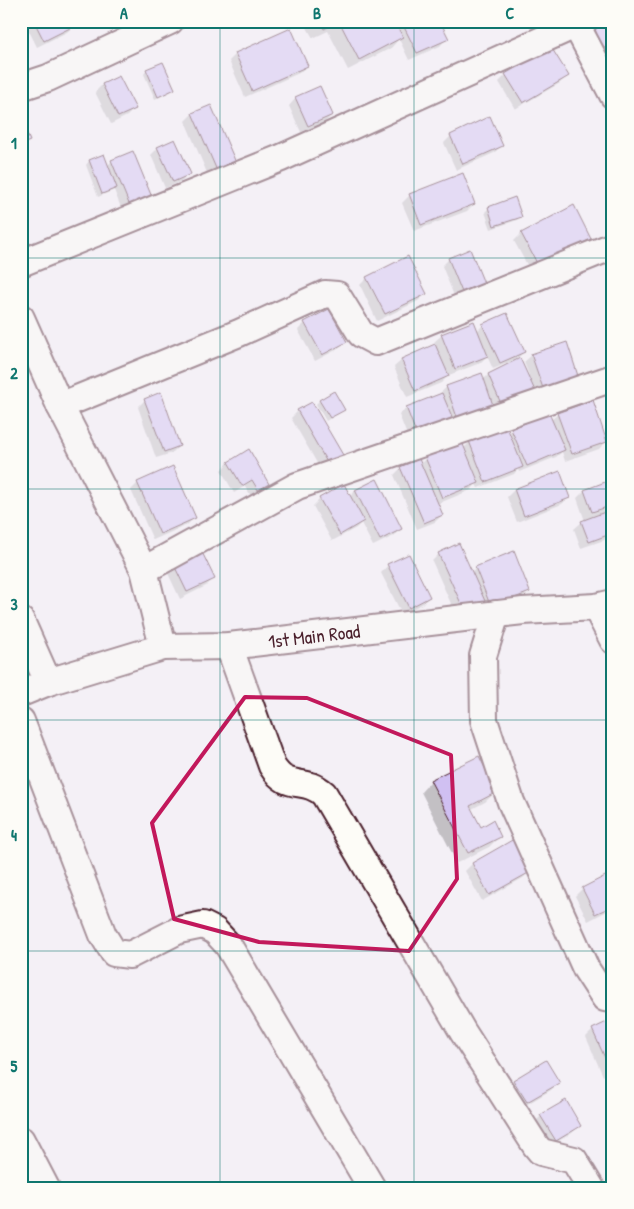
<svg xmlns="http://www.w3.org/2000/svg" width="634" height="1209" font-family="'Patrick Hand',sans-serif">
<rect width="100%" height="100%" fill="#f4f0f6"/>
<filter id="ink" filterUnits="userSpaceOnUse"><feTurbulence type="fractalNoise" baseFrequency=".02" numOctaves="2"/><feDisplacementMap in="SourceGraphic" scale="10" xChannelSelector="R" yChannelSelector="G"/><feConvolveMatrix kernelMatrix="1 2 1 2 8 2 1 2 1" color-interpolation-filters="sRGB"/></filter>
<g filter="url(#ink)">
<g fill="#0003">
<path d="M24,21H73L75,25L67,32L37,47Z"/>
<path d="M311,21H393L398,30L403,24L447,38L440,46L409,60L399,39L391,48L348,70L328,31L313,38L306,26Z"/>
<path d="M613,21V60L600,66L586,33L593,26Z"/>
<path d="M236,54L307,66L299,73L245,97L229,61Z"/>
<path d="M147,70L174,89L170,92L155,99L144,74Z"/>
<path d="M506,75L567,76L560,83L515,109L499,82Z"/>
<path d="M119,77L134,109L127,116L111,124L95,92L102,85Z"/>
<path d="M296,98L332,115L325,122L301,132L289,106Z"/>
<path d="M192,114L235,165L210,180L185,121Z"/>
<path d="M451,136L502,145L494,153L456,170L444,143Z"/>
<path d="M158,148L189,174L182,181L165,188L151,155Z"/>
<path d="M103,156L107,166L112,161L155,207L127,223L114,190L98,197L86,165L89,161Z"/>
<path d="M410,195L474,204L467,211L414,231L402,203Z"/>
<path d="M489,208L520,216L517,220L491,229L485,212Z"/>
<path d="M521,234L589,238L582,245L531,272L514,241Z"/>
<path d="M449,259L480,299L459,308L442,266Z"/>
<path d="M367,278L425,294L418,301L377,321L360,285Z"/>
<path d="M305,323L345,341L338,349L315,361L298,330Z"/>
<path d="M483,325L524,352L512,363L527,376L529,375L524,362L532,355L579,382L409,440L399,415L406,408L439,394L447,387L483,380L488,375L511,364L510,362L493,369L487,356L480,363L449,375L441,383L407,397L394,367L402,360L436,345L434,342L442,335L477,331Z"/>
<path d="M145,400L179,446L172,453L156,458L138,407Z"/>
<path d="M319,401L343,410L326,421L316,404Z"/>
<path d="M298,411L341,455L334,462L321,470L291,418Z"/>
<path d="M558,414L606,441L599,449L565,461L562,452L556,457L519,472L518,469L514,474L478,488L476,484L471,490L437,504L442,515L435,522L417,529L394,475L401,468L420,464L426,458L464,448L470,442L508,434L512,430L551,420Z"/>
<path d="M249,451L267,484L260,491L251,496L245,486L234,493L221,470L228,463Z"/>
<path d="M559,473L569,497L562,504L517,522L507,497L514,490Z"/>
<path d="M376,480L401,528L394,536L373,546L361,523L356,528L332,541L313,506L320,499L350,497L355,491Z"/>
<path d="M613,480V508L607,510L608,512L613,511V537L581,548L574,529L582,522L585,521L577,498L584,491Z"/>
<path d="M138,483L194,518L187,525L153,540L131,490Z"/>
<path d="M613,547V565L608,552Z"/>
<path d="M199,550L213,579L206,586L180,599L166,569Z"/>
<path d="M439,554L471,572L476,568L529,591L521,599L457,617L432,561Z"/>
<path d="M388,565L429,597L422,604L402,614L381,573Z"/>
<path d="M431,781L496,792L485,802L470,810L480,828L500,836L489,847L457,863L421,792Z"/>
<path d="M514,841L530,871L523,878L482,901L465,871L472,864Z"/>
<path d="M613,874V908L588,921L575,896L582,889Z"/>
<path d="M613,1021V1071L603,1076L586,1037L593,1030Z"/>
<path d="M514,1081L558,1082L551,1090L519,1109L507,1088Z"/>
<path d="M613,1099V1115L607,1105Z"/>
<path d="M541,1116L579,1126L572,1133L548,1147L534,1123Z"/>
</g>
<g fill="#d0c0f2" stroke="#4a1f2b">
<path d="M34,21H74L76,25L44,41Z"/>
<path d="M320,21H394L403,37L359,60L339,21L324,29Z"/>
<path d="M407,21H440L449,39L417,53L402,23Z"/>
<path d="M601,21H613V57L607,59L593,25Z"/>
<path d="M291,28L308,66L252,91L235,53Z"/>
<path d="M551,47L569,76L523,103L505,74Z"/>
<path d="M163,62L175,89L158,97L146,69Z"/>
<path d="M119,76L136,109L118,117L102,84Z"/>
<path d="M320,86L333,115L308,126L295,97Z"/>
<path d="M211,105L237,165L218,173L192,113Z"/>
<path d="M490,116L503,146L463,164L450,135Z"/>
<path d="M21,119L30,141L21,145Z"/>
<path d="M175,139L191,174L173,182L157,147Z"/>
<path d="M133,151L156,207L134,216L111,160Z"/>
<path d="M104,154L117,188L102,194L89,160Z"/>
<path d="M463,173L475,204L421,225L409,194Z"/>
<path d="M515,197L522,217L494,226L488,207Z"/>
<path d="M574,205L591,239L538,265L521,233Z"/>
<path d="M470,249L488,293L466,302L448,258Z"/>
<path d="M408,256L427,294L385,314L366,277Z"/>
<path d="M329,309L347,342L322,355L304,322Z"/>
<path d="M507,313L525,352L500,363L482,324Z"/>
<path d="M474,321L488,356L455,369L441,334Z"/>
<path d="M567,342L580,382L545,394L531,354Z"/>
<path d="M435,344L449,376L415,391L401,359Z"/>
<path d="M520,358L536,393L503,408L488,374Z"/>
<path d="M482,373L494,408L458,420L446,386Z"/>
<path d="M334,391L345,410L330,418L319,400Z"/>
<path d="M161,392L180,446L164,452L144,399Z"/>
<path d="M442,393L453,419L416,433L406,407Z"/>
<path d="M593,400L607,442L572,454L557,413Z"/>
<path d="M312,402L343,455L328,464L297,410Z"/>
<path d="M549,413L565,450L527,466L511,429Z"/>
<path d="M507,427L523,467L485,482L469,441Z"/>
<path d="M462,442L479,483L442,498L425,457Z"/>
<path d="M249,449L269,484L258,490L252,480L242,486L228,462Z"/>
<path d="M419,459L443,515L424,523L400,467Z"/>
<path d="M173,466L196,518L160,534L137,482Z"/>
<path d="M560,471L570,498L524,516L514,489Z"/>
<path d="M377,479L402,529L380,540L355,490Z"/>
<path d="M613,479V505L592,512L584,490Z"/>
<path d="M344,484L364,521L340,535L319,498Z"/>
<path d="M613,509V533L589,542L581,521Z"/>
<path d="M459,543L485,601L464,610L438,553Z"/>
<path d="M200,548L215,579L187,592L172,561Z"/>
<path d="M514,551L530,592L491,607L475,567Z"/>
<path d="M409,554L430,597L409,608L387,564Z"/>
<path d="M479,756L497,792L470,806L481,827L493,820L501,837L468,853L430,780Z"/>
<path d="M514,839L532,871L489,895L472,863Z"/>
<path d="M613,872V906L595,914L582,888Z"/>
<path d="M613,1019V1068L610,1069L592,1029Z"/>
<path d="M546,1060L560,1083L527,1102L513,1080Z"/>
<path d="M566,1100L581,1126L556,1141L540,1115Z"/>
</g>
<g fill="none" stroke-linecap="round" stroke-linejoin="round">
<defs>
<g id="street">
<path d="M574,21L613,95"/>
<path d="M21,87L48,78L170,21"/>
<path d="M21,263L281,158L584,21"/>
<path d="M21,318L60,406L144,570L163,647"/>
<path d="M60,406L239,333L325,294L337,295L361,334L376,342L613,246"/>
<path d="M144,570L297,486L613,378"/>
<path d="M596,607L613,640"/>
<path d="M496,614L483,656L484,720L511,802L586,969L605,998L613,999"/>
<path d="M21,621L48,682"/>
<path d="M229,646L272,766C288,792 304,776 324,794L463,1032L536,1146L541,1152L574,1160L591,1188"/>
<path id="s1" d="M21,693L48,682L163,647L229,646L523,611L596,607L613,603"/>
<path d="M21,721L103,935L114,953L130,955L179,930L203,925L215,931L228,945L372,1188"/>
<path d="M21,1140L46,1188"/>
</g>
</defs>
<use href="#street" stroke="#4a1f2b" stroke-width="30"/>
<use href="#street" stroke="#fdfcf7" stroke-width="26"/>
</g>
</g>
<path d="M0 0H634V1209H0ZM245,697L307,698L451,755L457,879L409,951L259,942L174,919L152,823Z" fill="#f4f0f6" fill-opacity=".55" fill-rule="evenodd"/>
<path fill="none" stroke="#c2185b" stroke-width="4" stroke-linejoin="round" d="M245,697L307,698L451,755L457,879L409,951L259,942L174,919L152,823Z"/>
<path fill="none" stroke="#0f766e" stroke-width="1" stroke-opacity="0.55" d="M220,21V1188M414,21V1188M21,258H613M21,489H613M21,720H613M21,951H613"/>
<g text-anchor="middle" stroke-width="4.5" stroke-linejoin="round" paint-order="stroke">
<g font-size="19" fill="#4a1f2b" stroke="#fdfcf7">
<text dy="7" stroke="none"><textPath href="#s1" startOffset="301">1st Main Road</textPath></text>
</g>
</g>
<rect width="634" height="1209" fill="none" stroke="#fdfcf7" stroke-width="55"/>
<rect x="28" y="28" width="578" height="1154" fill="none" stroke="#0f766e" stroke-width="2"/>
<g font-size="16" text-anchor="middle" font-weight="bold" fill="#0f766e">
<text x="124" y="19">A</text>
<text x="317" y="19">B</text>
<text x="510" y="19">C</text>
<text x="14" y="149">1</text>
<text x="14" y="379">2</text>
<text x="14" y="610">3</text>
<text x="14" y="841">4</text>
<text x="14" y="1072">5</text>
</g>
</svg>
